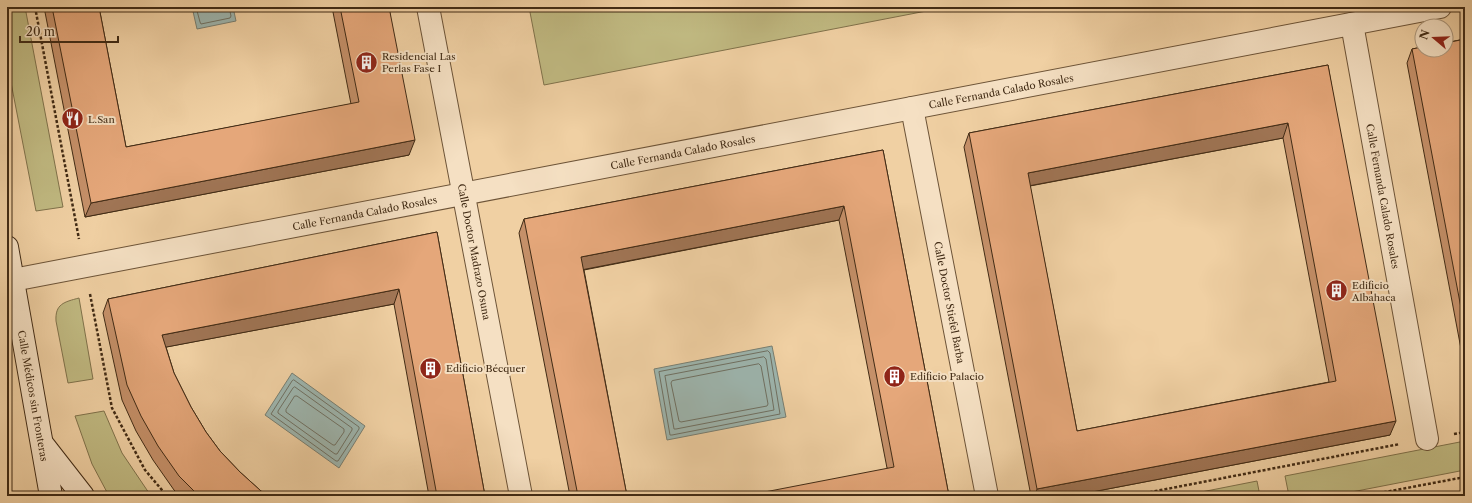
<svg xmlns="http://www.w3.org/2000/svg" width="1472" height="503" font-family="'Libre Caslon Text',serif">
<rect width="100%" height="100%" fill="#f0d0a3"/>
<filter id="stains"><feTurbulence type="fractalNoise" baseFrequency=".005" numOctaves="4"/><feColorMatrix values="0 0 0 0 .2 0 0 0 0 .09 0 0 0 0 .02 0 0 0 .5 -.17"/></filter>
<radialGradient id="worn" r=".72"><stop offset=".6" stop-color="#630" stop-opacity="0"/><stop offset="1" stop-color="#630" stop-opacity=".3"/></radialGradient>
<g fill="#c0b981" stroke="#80724b">
<path d="M7,7H25L63,207L36,211L7,62Z"/>
<path d="M529,7H947L544,85Z"/>
<path d="M79,298L93,379L68,383L56,321C55,304 64,302 79,298Z"/>
<path d="M104,411L122,453L151,496H109L92,464L75,416Z"/>
<path d="M1465,441V470L1331,496H1289L1285,476Z"/>
<path d="M1257,481L1260,496H1181Z"/>
</g>
<g fill="#9db5ae" stroke="#787e71">
<path d="M192,7H233L236,21L197,29Z"/>
<path d="M772,346L786,417L667,440L654,369Z"/>
<path d="M292,373L365,426L339,468L265,415Z"/>
</g>
<g fill="none" stroke-linecap="round" stroke-linejoin="round">
<g stroke="#6f7062" stroke-width="1">
<path d="M196,7L200,22L201,24L230,18L231,16L229,7"/>
<path d="M768,351L770,353L780,414L672,435H670L659,372Z"/>
<path d="M764,357L766,359L774,410L676,429H674L665,376Z"/>
<path d="M759,364L761,366L768,404L767,406L681,422L679,421L671,383L672,381Z"/>
<path d="M294,380L359,427V429L338,461H336L271,414L292,381Z"/>
<path d="M295,387L352,428V430L337,454H335L278,413V411L293,388Z"/>
<path d="M295,396H297L344,429V432L335,445H333L286,412V410Z"/>
</g>
<defs>
<g id="street">
<path id="s1" d="M428,7L521,496"/>
<path id="s2" d="M1352,24L1427,439"/>
<path id="s3" d="M912,108L987,496"/>
<path id="s4" d="M13,280L1440,7"/>
</g>
<g id="secondary">
<path id="s5" d="M7,247L51,496"/>
<path d="M44,446L83,496"/>
</g>
</defs>
<use href="#street" stroke="#6d5438" stroke-width="24"/>
<use href="#secondary" stroke="#412b15" stroke-width="24"/>
<g stroke="#412b15" stroke-width="2.5" stroke-dasharray="3 2" stroke-linecap="butt">
<path d="M35,7L79,239"/>
<path d="M90,294L112,408L145,470L167,496"/>
<path d="M1454,434L1465,432"/>
<path d="M1130,496L1400,444"/>
<path d="M1364,496L1465,477"/>
</g>
<use href="#street" stroke="#f5e0c3" stroke-width="22"/>
<use href="#secondary" stroke="#f5e0c3" stroke-width="22"/>
</g>
<g fill="#c59069" stroke="#412b15" fill-rule="evenodd">
<path d="M44,7H99L126,147L351,104L332,7H389L409,155L85,217Z"/>
<path d="M1465,39V370L1407,63L1412,49Z"/>
<path d="M1328,65L1390,435L1071,496H1031L964,147L969,133ZM1283,138L1329,382L1077,431L1030,186Z"/>
<path d="M883,150L949,496L887,468L839,220L584,270L627,496H570L519,233L524,219Z"/>
<path d="M437,232L485,496H429L394,304L166,347L174,373L191,407L206,432L220,451L240,472L261,491L268,496H180L174,490L153,460L136,431L122,400L103,313L108,299Z"/>
</g>
<g fill="#a07555" stroke="#412b15">
<path d="M1288,123L1283,138L1023,187L1028,173Z"/>
<path d="M415,140L409,155L85,217L91,203Z"/>
<path d="M844,206L839,220L576,271L581,257Z"/>
<path d="M399,289L394,304L156,349L162,335Z"/>
<path d="M1396,421L1390,435L1071,496H1035L1037,489Z"/>
</g>
<g fill="#e5a77a" stroke="#412b15" fill-rule="evenodd">
<path d="M52,7H99L126,147L359,102L340,7H389L415,140L91,203Z"/>
<path d="M1465,39V84H1464L1465,89V329L1412,49L1422,47V50H1446V43Z"/>
<path d="M1328,65L1396,421L1037,489L969,133ZM1288,123L1336,381L1077,431L1028,173Z"/>
<path d="M883,150L949,496H744L894,467L844,206L581,257L627,496H578L524,219Z"/>
<path d="M437,232L485,496H437L399,289L162,335L174,373L191,407L206,432L220,451L240,472L261,491L268,496H199L179,476L158,446L141,416L127,385L108,299Z"/>
</g>
<defs>
<symbol id="building-disc" viewBox="-11 -11 22 22"><circle r="9.5" fill="#8f2418" stroke="#f5e0c3"/><path d="M-4-6H4V6H1V3H-1V6H-4ZM-2.5-4.3h1.7v1.8h-1.7ZM.8-4.3h1.7v1.8H.8ZM-2.5-1h1.7V.8h-1.7ZM.8-1h1.7V.8H.8Z" fill="#fff"/></symbol>
<symbol id="restaurant-disc" viewBox="-11 -11 22 22"><circle r="9.5" fill="#8f2418" stroke="#f5e0c3"/><path d="M-5-6h1v4h1v-4h1v4h1v-4h1v5L-1.5 .5V6h-2V.5L-5-1ZM5-6V6H3V1.5H1.5Q1.5-4 5-6Z" fill="#fff"/></symbol>
</defs>
<g fill-rule="evenodd">
<use href="#building-disc" x="354" y="50" width="25" height="25"/>
<use href="#restaurant-disc" x="60" y="106" width="25" height="25"/>
<use href="#building-disc" x="1324" y="278" width="25" height="25"/>
<use href="#building-disc" x="418" y="356" width="25" height="25"/>
<use href="#building-disc" x="882" y="364" width="25" height="25"/>
</g>
<g text-anchor="middle" stroke-width="4" stroke-linejoin="round" paint-order="stroke">
<g font-size="10" fill="#412b15" stroke="#f5e0c3" text-anchor="start">
<text x="382" y="60">Residencial Las<tspan x="382" dy="12">Perlas Fase I</tspan></text>
<text x="88" y="123">L.San</text>
<text x="1352" y="289">Edificio<tspan x="1352" dy="12">Albahaca</tspan></text>
<text x="446" y="372">Edificio Bécquer</text>
<text x="910" y="380">Edificio Palacio</text>
</g>
<g font-size="10" fill="#412b15" stroke="#f5e0c3">
<text dy="4" stroke="none"><textPath href="#s4" startOffset="1006">Calle Fernanda Calado Rosales</textPath></text>
<text dy="4" stroke="none"><textPath href="#s4" startOffset="682">Calle Fernanda Calado Rosales</textPath></text>
<text dy="4" stroke="none"><textPath href="#s2" startOffset="175">Calle Fernanda Calado Rosales</textPath></text>
<text dy="4" stroke="none"><textPath href="#s4" startOffset="358">Calle Fernanda Calado Rosales</textPath></text>
<text dy="4" stroke="none"><textPath href="#s1" startOffset="249">Calle Doctor Madrazo Osuna</textPath></text>
<text dy="4" stroke="none"><textPath href="#s3" startOffset="198">Calle Doctor Stiefel Barba</textPath></text>
<text dy="4" stroke="none"><textPath href="#s5" startOffset="151">Calle Médicos sin Fronteras</textPath></text>
</g>
</g>
<rect width="1472" height="503" fill="none" stroke="#f0d0a3" stroke-width="24"/>
<rect x="8" y="8" width="1456" height="487" fill="none" stroke="#412b15" stroke-width="2"/>
<rect x="12" y="12" width="1448" height="479" fill="none" stroke="#412b15"/>
<g transform="translate(1434 38) rotate(289)"><circle r="19" fill="#f5e0c3" stroke="#ad987d"/>
<path d="M0-3L7 15L0 10L-7 15Z" fill="#8f2418"/>
<text y="-6" font-size="11" font-weight="bold" text-anchor="middle" fill="#412b15">N</text>
</g>
<path d="M20 36v6h98v-6" fill="none" stroke="#412b15" stroke-width="2"/>
<text x="26" y="36" font-size="12" fill="#412b15" stroke="#f5e0c3" stroke-width="3" paint-order="stroke">20 m</text>
<rect width="100%" height="100%" filter="url(#stains)"/>
<rect width="100%" height="100%" fill="url(#worn)"/>
</svg>
